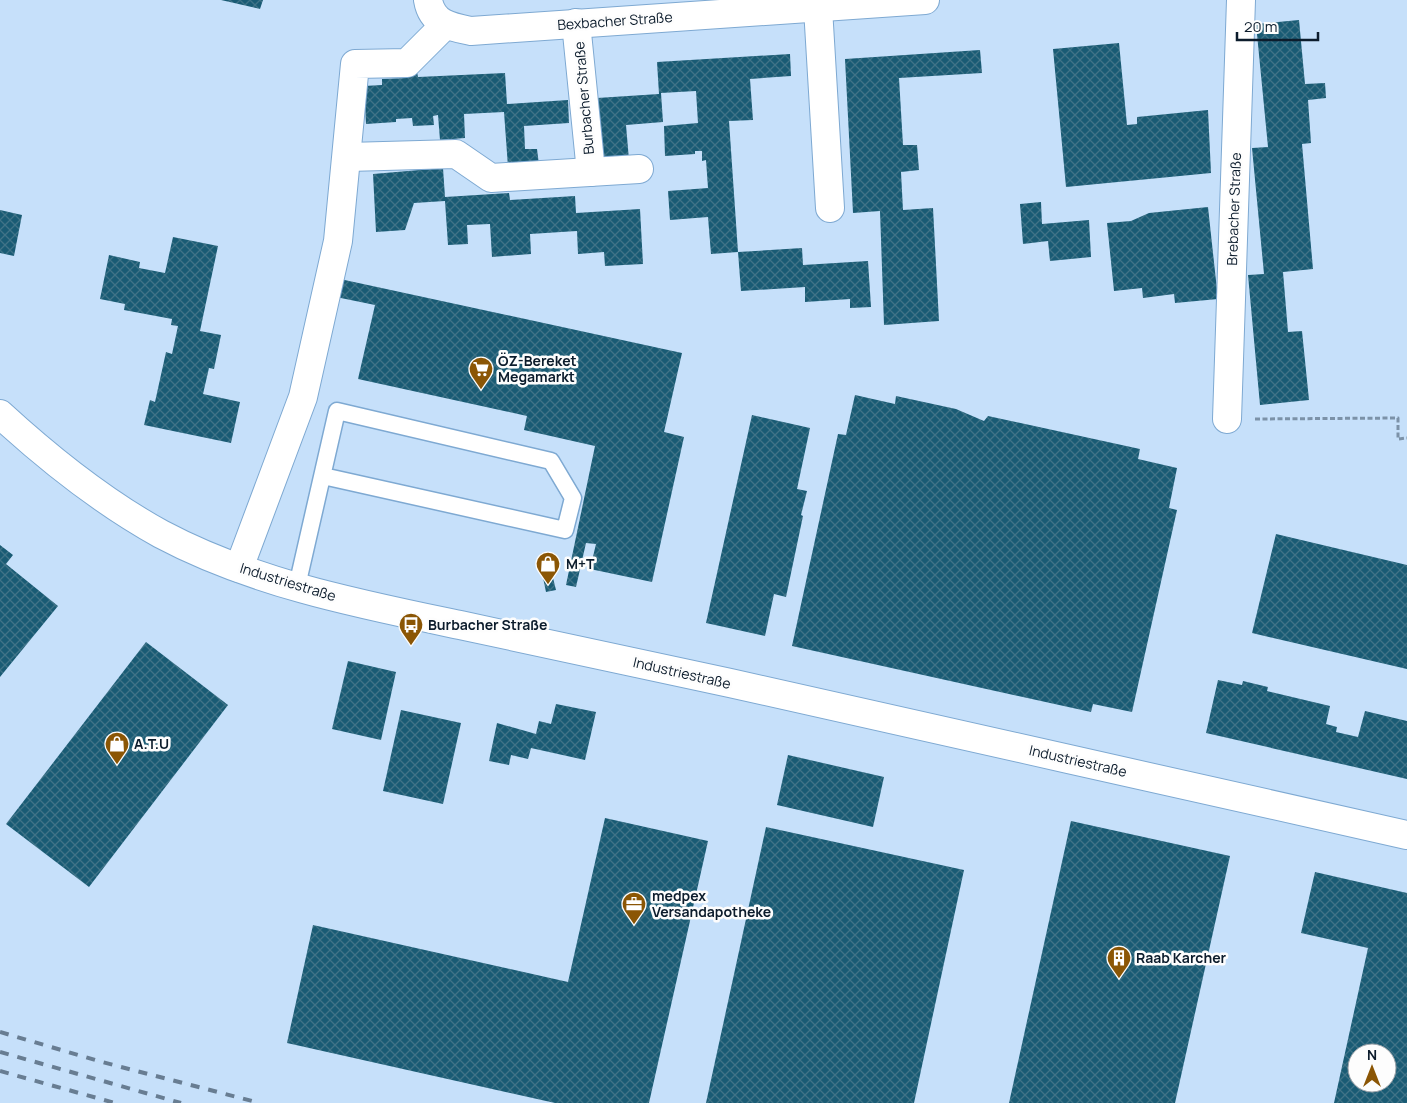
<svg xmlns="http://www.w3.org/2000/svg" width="1407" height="1103" font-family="Manrope,sans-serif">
<defs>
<pattern id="building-cross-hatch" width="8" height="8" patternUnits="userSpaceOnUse" patternTransform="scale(1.25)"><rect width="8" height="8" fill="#195b74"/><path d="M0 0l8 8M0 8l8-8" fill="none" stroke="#407387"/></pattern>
</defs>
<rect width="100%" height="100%" fill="#c6e0fa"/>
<g fill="url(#building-cross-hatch)" fill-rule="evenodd">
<path d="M221,0H263L260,9Z"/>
<path d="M1299,20L1305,84L1325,83L1326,98L1308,100L1311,143L1302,144L1313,269L1283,272L1288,332L1302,331L1309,400L1260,405L1248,275L1264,274L1252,148L1268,147L1256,24Z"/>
<path d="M1119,43L1127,125L1137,124V117L1208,110L1211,173L1066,187L1053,49Z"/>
<path d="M980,50L982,73L899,78L903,145H917L919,170L901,172L903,210L933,208L939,321L884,325L880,211L853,213L845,59Z"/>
<path d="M790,54L791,76L750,79L753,120L729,121L738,252L711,254L708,217L670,220L668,191L708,188L706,160L702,161V151H695V154L665,156L664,126L698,123L696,91L661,93L663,122L626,125L629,160L601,162L597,98L659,94L657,62Z"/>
<path d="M407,72H417L418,77L505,73L507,104L568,100L569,123L524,126L525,149H537L539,165L508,167L504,112L464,114L465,138L440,140L438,115L433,116L434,125L413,126L412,118L396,119V122L366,124L364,86L382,85V79L407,78Z"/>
<path d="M443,168L445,197L509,193L510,200L575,196L576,213L640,209L643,264L605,266L604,252L578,254L577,231L530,234L531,254L492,257L490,224L467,225L468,244L448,245L445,201L414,203L405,230L376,232L373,174Z"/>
<path d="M1041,202L1042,224L1089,220L1091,257L1050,261L1048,241L1023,244L1020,204Z"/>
<path d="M1208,207L1218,299L1175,303L1174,294L1143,298L1142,288L1114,291L1107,223L1131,221L1149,213Z"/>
<path d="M0,210L22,215L14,256L0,253Z"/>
<path d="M173,237L218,246L200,331L221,335L214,369L209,368L203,394L240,402L231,443L144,425L150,400L155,402L166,352L172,354L178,326L171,325L172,319L124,310L125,304L100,299L109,255L140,262L139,268L165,273Z"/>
<path d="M802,248L803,265L868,261L871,307L850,308V299L805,302V287L741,291L738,252Z"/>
<path d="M340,279L682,353L664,432L684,437L652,582L590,569L596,544L586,543L576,587L566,585L595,446L524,430L527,416L358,379L375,305L336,297Z"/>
<path d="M855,395L895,404L896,396L956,409L984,421L988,416L1140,449L1138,459L1177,468L1169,508L1177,510L1132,712L1093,704L1091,712L792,646L838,434L846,435Z"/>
<path d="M752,415L810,428L797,489L807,491L801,515L803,516L786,597L774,594L765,636L706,623Z"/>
<path d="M1276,534L1407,565V669L1252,633Z"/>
<path d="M0,545L13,555L6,564L58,606L0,677Z"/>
<path d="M550,566L556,590L546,592L541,568Z"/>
<path d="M146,642L228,705L89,887L6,824Z"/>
<path d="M348,661L396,672L381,740L332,729Z"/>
<path d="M1218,680L1242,685L1243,681L1268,687L1267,691L1330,706L1326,724L1337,727L1336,732L1358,737L1365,711L1407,721V779L1206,733Z"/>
<path d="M556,704L596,712L585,760L531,748L528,759L511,755L509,765L489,761L497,723L536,734L539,721L551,724Z"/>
<path d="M401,710L461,723L443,804L383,791Z"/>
<path d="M788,755L884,777L873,827L777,805Z"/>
<path d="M605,818L708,841L649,1103H555L287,1043L313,925L568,982Z"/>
<path d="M1071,821L1230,856L1175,1103H1009Z"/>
<path d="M766,827L964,870L914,1103H706Z"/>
<path d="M1315,872L1407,893V1103H1334L1368,948L1301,933ZM1357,1053H1387V1083H1357Z"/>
</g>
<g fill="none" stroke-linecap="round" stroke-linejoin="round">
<defs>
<path id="lane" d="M297,586L337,411L551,461L573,498L565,530L323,476"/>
<g id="street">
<path d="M428,0C432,24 451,27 471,31L925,0"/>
<path d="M818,8L830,208"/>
<path d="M576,23L591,172"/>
<path d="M348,157L456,154L491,178L639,169"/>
<path d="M1227,419L1241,0"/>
<path d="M239,568L303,397L338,241L355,64L407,63L444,26"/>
</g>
<path id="secondary" d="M0,414C49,459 103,502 161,534C253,583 359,604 460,625C550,644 640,663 730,683C956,734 1181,784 1407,835"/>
</defs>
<use href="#lane" stroke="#7ea9d2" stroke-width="19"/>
<use href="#street" stroke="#7ea9d2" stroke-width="30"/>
<use href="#secondary" stroke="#7ea9d2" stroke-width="30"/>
<path stroke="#7c92a8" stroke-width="3" stroke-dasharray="5 2.5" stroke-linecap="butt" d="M1255,419L1398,418V439L1407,438"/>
<use href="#lane" stroke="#fff" stroke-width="16"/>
<use href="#street" stroke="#fff" stroke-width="28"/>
<use href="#secondary" stroke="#fff" stroke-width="28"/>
<g stroke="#687d92" stroke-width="4" stroke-dasharray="9 9" stroke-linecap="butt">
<path d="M0,1032L102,1062L260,1103"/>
<path d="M0,1052L181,1103"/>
<path d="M0,1071L115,1103"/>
</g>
</g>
<defs>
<symbol id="supermarket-pin" viewBox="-11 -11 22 30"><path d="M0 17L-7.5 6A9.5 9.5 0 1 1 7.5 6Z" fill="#8b5605" stroke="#fdfdfd"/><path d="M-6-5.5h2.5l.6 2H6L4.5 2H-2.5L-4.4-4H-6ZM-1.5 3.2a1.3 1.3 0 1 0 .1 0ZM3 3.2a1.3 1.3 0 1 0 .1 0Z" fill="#fff"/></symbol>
<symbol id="shop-pin" viewBox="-11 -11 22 30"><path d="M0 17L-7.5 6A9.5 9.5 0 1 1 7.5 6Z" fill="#8b5605" stroke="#fdfdfd"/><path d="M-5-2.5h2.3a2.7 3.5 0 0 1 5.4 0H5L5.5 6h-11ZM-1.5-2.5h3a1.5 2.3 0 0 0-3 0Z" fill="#fff"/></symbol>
<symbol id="bus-pin" viewBox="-11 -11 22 30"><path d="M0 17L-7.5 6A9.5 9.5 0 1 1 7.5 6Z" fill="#8b5605" stroke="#fdfdfd"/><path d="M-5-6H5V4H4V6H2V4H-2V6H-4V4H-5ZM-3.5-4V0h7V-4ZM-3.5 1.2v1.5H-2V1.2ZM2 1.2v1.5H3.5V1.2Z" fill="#fff"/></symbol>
<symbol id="office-pin" viewBox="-11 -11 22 30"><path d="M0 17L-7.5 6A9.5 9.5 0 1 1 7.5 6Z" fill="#8b5605" stroke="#fdfdfd"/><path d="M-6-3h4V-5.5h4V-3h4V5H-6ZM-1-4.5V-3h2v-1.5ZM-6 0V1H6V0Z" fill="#fff"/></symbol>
<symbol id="building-pin" viewBox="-11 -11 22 30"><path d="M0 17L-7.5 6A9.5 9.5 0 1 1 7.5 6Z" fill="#8b5605" stroke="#fdfdfd"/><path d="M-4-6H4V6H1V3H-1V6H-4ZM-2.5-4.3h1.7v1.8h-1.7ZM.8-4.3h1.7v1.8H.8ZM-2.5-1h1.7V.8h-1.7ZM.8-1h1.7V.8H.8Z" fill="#fff"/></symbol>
</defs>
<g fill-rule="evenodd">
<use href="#supermarket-pin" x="467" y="355" width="28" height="38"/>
<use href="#shop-pin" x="534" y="550" width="28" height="38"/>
<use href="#bus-pin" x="397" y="611" width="28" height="38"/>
<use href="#shop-pin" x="103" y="730" width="28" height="38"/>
<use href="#office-pin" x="620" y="890" width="28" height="38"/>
<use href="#building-pin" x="1105" y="944" width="28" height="38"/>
</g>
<g text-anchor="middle" stroke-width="5" stroke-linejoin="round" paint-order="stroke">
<g font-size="14" fill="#0c1c2c" stroke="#fdfdfd">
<text transform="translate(615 21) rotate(-4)" y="5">Bexbacher Straße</text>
<text transform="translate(584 98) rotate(-95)" y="5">Burbacher Straße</text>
<text transform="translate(1234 209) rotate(-88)" y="5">Brebacher Straße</text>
<text transform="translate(288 582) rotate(17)" y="5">Industriestraße</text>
<text transform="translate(682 673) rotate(13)" y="5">Industriestraße</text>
<text transform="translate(1078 761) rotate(13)" y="5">Industriestraße</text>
</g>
<g font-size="14" font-weight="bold" fill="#0c1c2c" stroke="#fdfdfd" text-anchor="start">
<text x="498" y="366">ÖZ-Bereket<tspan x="498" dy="16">Megamarkt</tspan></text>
<text x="566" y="569">M+T</text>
<text x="428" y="630">Burbacher Straße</text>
<text x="134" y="749">A.T.U</text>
<text x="652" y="901">medpex<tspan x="652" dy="16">Versandapotheke</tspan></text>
<text x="1136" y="963">Raab Karcher</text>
</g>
</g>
<g transform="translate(1372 1068)"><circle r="24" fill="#fdfdfd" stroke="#9da3a9"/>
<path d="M0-4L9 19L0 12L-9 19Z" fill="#8b5605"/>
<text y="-8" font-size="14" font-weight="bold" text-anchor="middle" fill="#0c1c2c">N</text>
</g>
<path d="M1237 32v8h81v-8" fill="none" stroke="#0c1c2c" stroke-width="2.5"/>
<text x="1244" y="32" font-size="15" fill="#0c1c2c" stroke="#fdfdfd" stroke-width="4" paint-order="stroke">20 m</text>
</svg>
